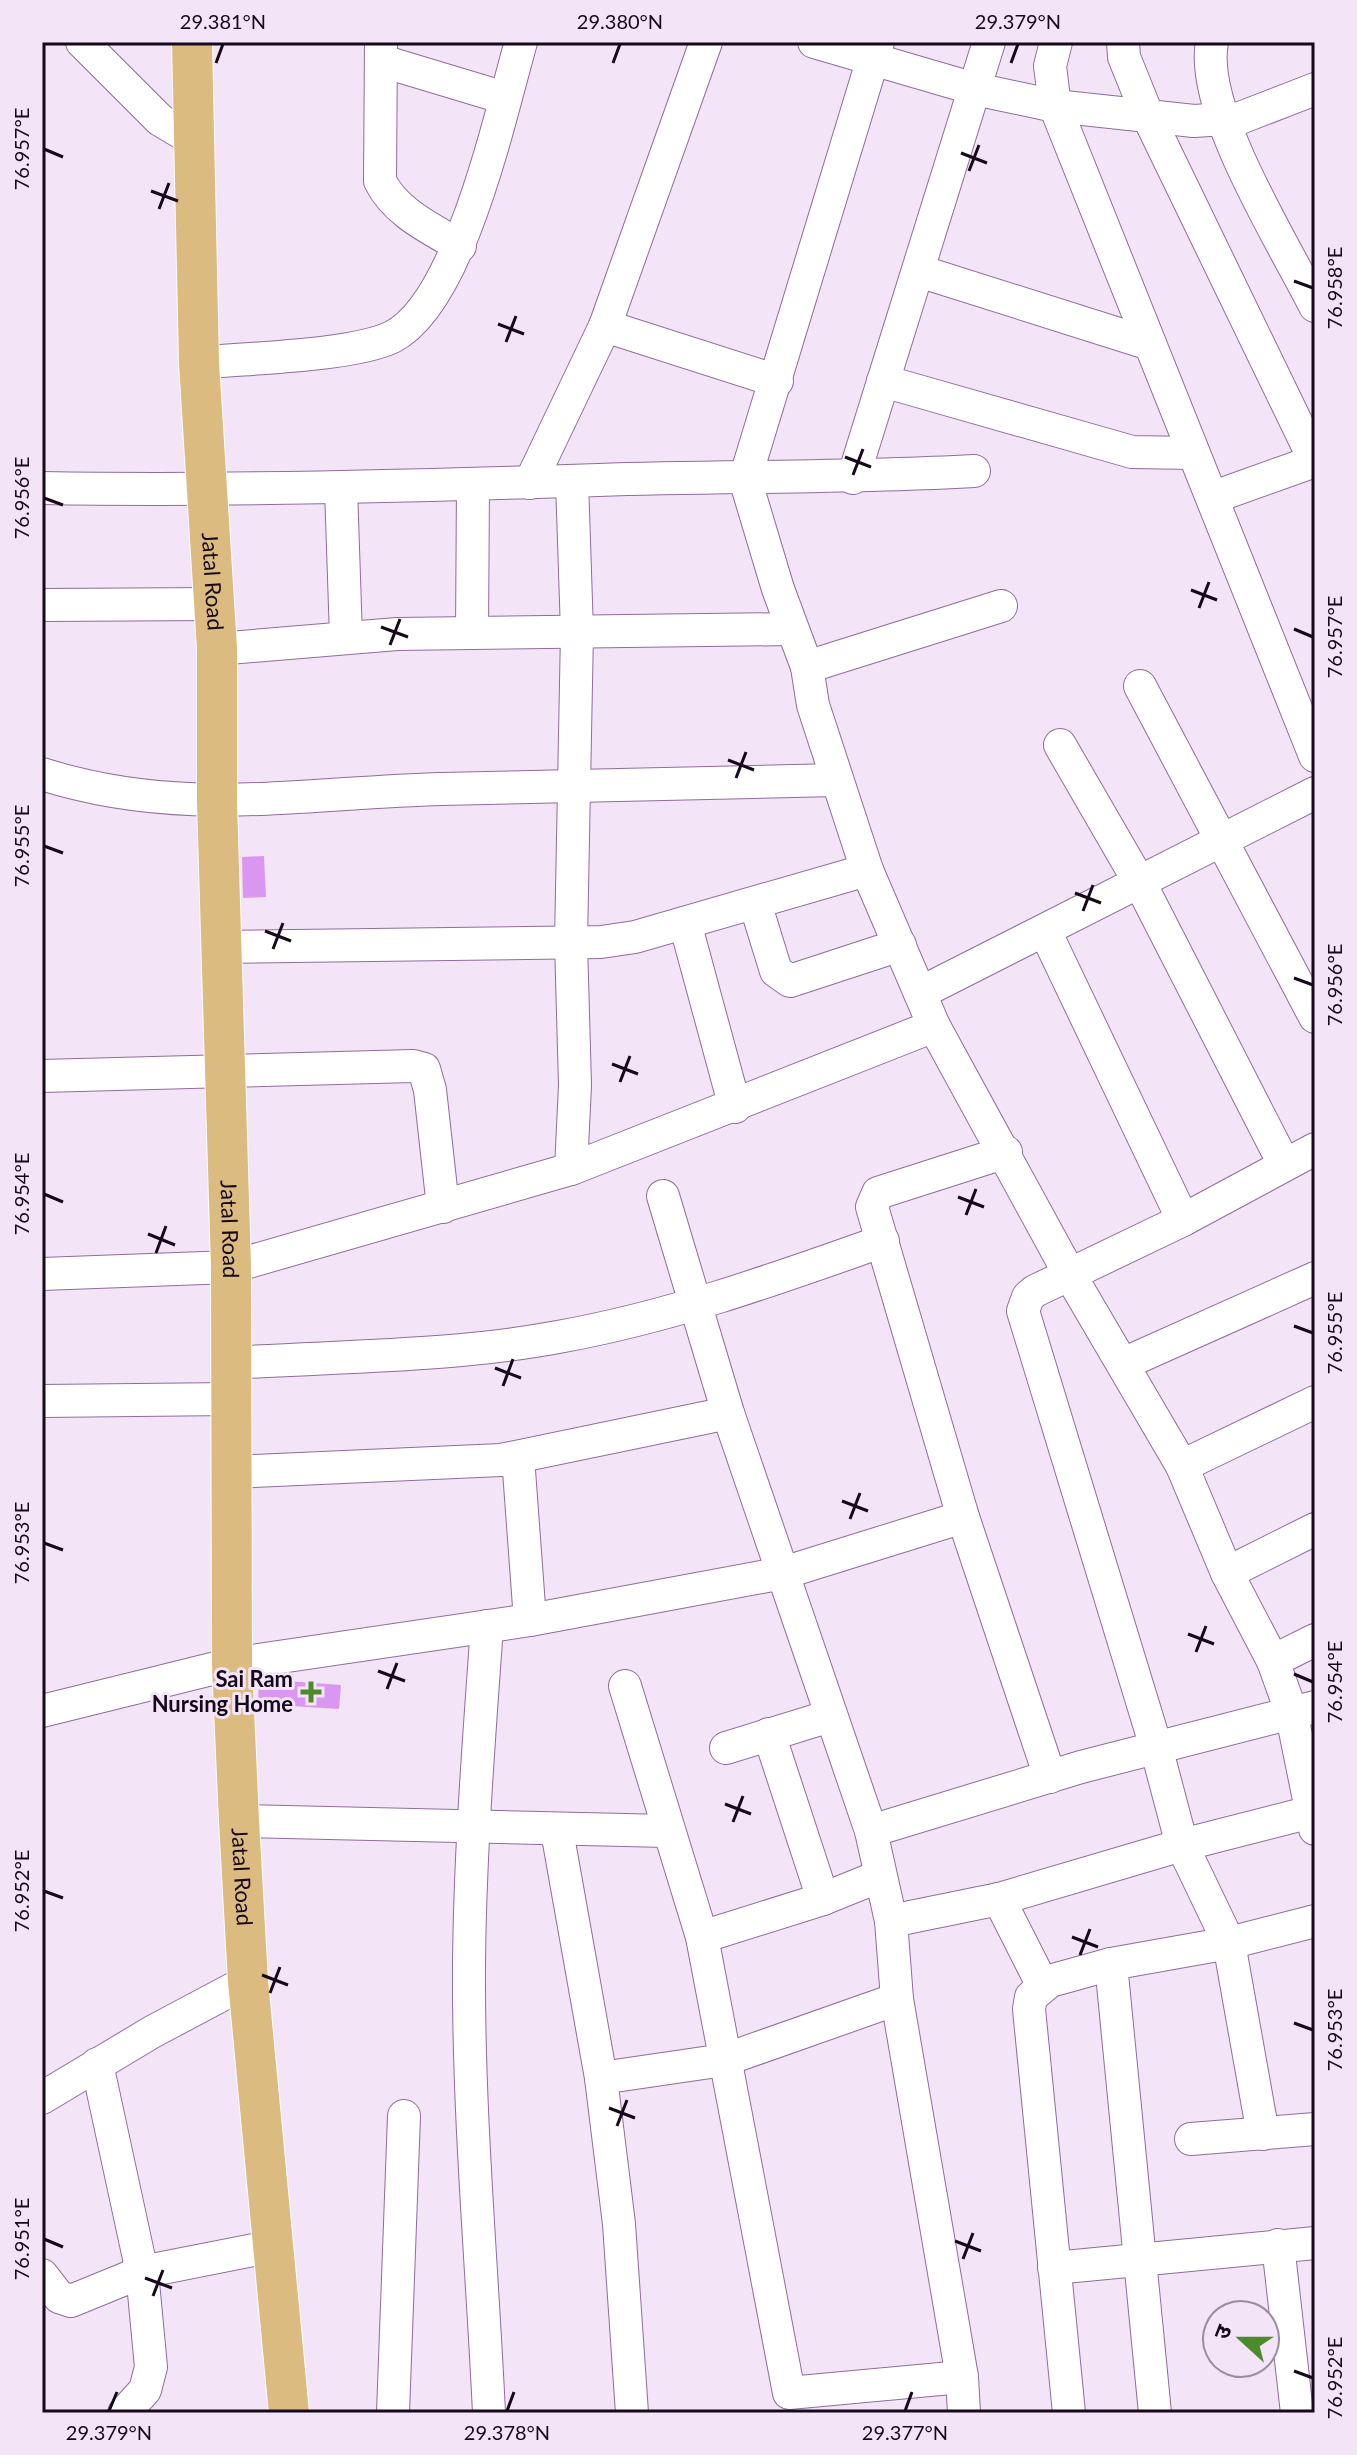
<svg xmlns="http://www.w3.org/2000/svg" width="1357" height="2455" font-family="Lato,'Noto Sans Devanagari',sans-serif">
<rect width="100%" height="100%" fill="#f3e4f8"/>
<g fill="#da97f2">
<path d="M264,856L266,897L243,898L242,857Z"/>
<path d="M259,1679L341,1685L339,1709L258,1704Z"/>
</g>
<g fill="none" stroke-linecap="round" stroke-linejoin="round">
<defs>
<g id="minor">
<path d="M82,42L160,120L192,139"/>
<path d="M381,42L380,181C396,213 430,228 460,246"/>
<path d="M814,42L975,89L1055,106L1194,121L1240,118L1315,89"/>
<path d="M878,42L745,479L778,589L807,667L813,705L867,870L934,1026L1070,1275L1182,1466L1227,1573L1273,1661L1291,1711L1315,1829"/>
<path d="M1056,42L1050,66L1055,106L1315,756"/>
<path d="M1123,42L1124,57L1147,114L1315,461"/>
<path d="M1212,42C1199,110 1283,242 1315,306"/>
<path d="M382,61L505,98"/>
<path d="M919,271L1150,344"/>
<path d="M605,326L777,381"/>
<path d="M199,363C247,358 353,356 392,337C460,303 500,115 521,42"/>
<path d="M883,381L1132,452L1193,453"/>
<path d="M853,478L989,42"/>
<path d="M530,483L605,326L706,42"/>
<path d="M42,488C228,491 413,486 599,480C724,476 849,478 974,471"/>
<path d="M341,488L346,637"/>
<path d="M1214,497L1315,461"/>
<path d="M42,605L215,604"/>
<path d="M472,633L473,485"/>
<path d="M217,649L397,634L792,629"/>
<path d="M807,667L1001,606"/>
<path d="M1140,686L1315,1017"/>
<path d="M1060,745L1141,885L1284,1164"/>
<path d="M42,774C181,818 300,793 441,789C573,786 705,784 836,780"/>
<path d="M755,903L776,971L790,981L900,945"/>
<path d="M685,923L735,1107"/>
<path d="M1045,931L1183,1220"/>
<path d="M221,947L601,942L635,937L867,870"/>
<path d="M920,993L1315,793"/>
<path d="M42,1076L413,1066L424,1069L430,1090L443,1207"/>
<path d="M1006,1152L878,1193L872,1207L963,1517L1050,1777"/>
<path d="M571,1169L575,1085L571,942L577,632L572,481"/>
<path d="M663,1196L728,1413L871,1831L891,1921L897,1999L962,2377L964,2413"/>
<path d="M42,1274L231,1267L571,1169L934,1026"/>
<path d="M231,1363C339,1356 451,1357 558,1337C670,1317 776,1279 883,1241"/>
<path d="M1123,1364L1315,1278"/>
<path d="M42,1401L231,1399"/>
<path d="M518,1457L530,1620"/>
<path d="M1182,1466L1315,1402"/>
<path d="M231,1472L501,1460L728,1413"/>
<path d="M1227,1573L1315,1529"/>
<path d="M487,1626C479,1739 470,1852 469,1965C468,2114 482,2264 489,2413"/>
<path d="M1273,1661L1315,1640"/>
<path d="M625,1686L702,1937L789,2393L962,2377"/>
<path d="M42,1711L232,1664L530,1620L783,1573L963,1517"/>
<path d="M769,1734L823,1899"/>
<path d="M726,1748L830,1716"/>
<path d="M239,1821L667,1831"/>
<path d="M557,1831L601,2078L619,2224L632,2413"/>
<path d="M871,1831L1081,1767L1315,1707"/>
<path d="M999,1899L1042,1984"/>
<path d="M891,1921L999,1899L1182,1845L1315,1811"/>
<path d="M702,1937L823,1899L880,1876"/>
<path d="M1111,1964L1155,2413"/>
<path d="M97,2064L142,2272L151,2367L145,2390L124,2413"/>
<path d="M601,2078L724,2060L897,1999"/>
<path d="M42,2098L152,2032L248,1981"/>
<path d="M1263,2134L1229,1943L1182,1845L1156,1747L1023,1311L1028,1297L1035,1291L1183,1220L1315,1149"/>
<path d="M1191,2139L1315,2129"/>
<path d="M1278,2245L1297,2413"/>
<path d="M1054,2268L1315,2243"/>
<path d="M42,2275L59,2297L71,2301L142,2272L274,2246"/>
<path d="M393,2413L404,2116"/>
<path d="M1069,2413L1029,2009L1031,1997L1050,1981L1111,1964L1229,1943L1315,1921"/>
</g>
<g id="major">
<path id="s1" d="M192,42L199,363L217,649V802L231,1267L232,1664L239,1821L248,1981L289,2413"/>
</g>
</defs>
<use href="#minor" stroke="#8f6d9b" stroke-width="34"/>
<use href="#major" stroke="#fff" stroke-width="42"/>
<use href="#minor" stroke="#fff" stroke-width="32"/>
<use href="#major" stroke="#dcbb81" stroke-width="40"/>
</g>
<path fill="none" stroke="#16091b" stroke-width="3" d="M216,63L223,44M613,63L620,44M1011,63L1018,44M44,149L63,157M961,153L987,163M969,171L979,145M151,191L178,201M159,209L169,183M1294,281L1313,288M498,324L524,334M506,342L516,316M845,457L871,467M853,475L863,449M44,498L63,505M1191,590L1217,600M1199,608L1209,582M381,627L408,637M1294,629L1313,637M390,645L400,619M728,760L754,770M736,778L746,752M44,846L63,853M1075,893L1101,903M1083,911L1093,885M265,931L291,941M273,949L283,923M1294,978L1313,985M612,1064L638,1074M620,1082L630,1056M44,1194L63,1202M958,1197L984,1207M966,1215L976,1189M148,1234L175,1245M156,1253L166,1226M1294,1326L1313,1333M495,1368L521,1378M503,1386L513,1359M842,1501L868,1511M850,1519L860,1493M44,1543L63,1550M1188,1634L1214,1644M1196,1652L1206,1626M378,1671L405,1681M1294,1674L1313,1682M387,1689L397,1663M725,1804L751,1814M733,1822L743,1796M44,1891L63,1898M1072,1937L1098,1947M1080,1955L1090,1929M262,1975L288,1985M270,1993L280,1967M1294,2023L1313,2030M609,2108L635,2118M617,2126L627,2100M44,2239L63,2247M955,2241L981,2251M963,2259L973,2233M145,2278L172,2288M153,2296L163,2270M1294,2371L1313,2378M109,2411L117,2392M507,2411L514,2392M905,2411L912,2392"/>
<path fill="#4c8b2b" stroke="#f3e4f8" stroke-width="3" d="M307 1680h8v8h8v8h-8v8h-8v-8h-8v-8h8z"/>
<g text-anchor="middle" stroke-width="6" stroke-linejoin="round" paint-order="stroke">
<g font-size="22" fill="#16091b" stroke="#f3e4f8">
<text dy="8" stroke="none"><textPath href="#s1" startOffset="540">Jatal Road</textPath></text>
<text dy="8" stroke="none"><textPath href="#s1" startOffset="1188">Jatal Road</textPath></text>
<text dy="8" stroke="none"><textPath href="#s1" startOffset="1836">Jatal Road</textPath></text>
</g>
<g font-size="22" font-weight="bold" fill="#16091b" stroke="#f3e4f8" text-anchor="end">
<text x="293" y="1687">Sai Ram<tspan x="293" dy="25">Nursing Home</tspan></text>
</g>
</g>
<rect width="1357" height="2455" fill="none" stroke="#f3e4f8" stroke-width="88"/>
<g transform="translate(1241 2339) rotate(291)"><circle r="38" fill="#f3e4f8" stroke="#9b8ca0" stroke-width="2"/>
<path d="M0-6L14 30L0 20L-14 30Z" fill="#4c8b2b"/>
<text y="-12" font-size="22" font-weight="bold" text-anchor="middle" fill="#16091b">उ</text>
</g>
<rect x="44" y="44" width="1269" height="2367" fill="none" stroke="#16091b" stroke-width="3"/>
<g font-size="20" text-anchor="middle" fill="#16091b">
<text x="223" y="29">29.381°N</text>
<text x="620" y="29">29.380°N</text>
<text x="1018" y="29">29.379°N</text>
<text transform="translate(22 149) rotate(-90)" y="7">76.957°E</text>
<text transform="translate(1335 288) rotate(-90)" y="7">76.958°E</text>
<text transform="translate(22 498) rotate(-90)" y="7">76.956°E</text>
<text transform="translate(1335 637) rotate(-90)" y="7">76.957°E</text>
<text transform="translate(22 846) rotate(-90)" y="7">76.955°E</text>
<text transform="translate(1335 985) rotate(-90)" y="7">76.956°E</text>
<text transform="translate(22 1194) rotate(-90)" y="7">76.954°E</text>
<text transform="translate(1335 1333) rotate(-90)" y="7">76.955°E</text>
<text transform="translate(22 1543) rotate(-90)" y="7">76.953°E</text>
<text transform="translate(1335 1682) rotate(-90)" y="7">76.954°E</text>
<text transform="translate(22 1891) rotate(-90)" y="7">76.952°E</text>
<text transform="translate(1335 2030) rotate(-90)" y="7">76.953°E</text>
<text transform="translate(22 2239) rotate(-90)" y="7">76.951°E</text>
<text transform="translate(1335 2378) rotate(-90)" y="7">76.952°E</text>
<text x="109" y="2440">29.379°N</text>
<text x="507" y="2440">29.378°N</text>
<text x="905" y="2440">29.377°N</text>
</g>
</svg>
